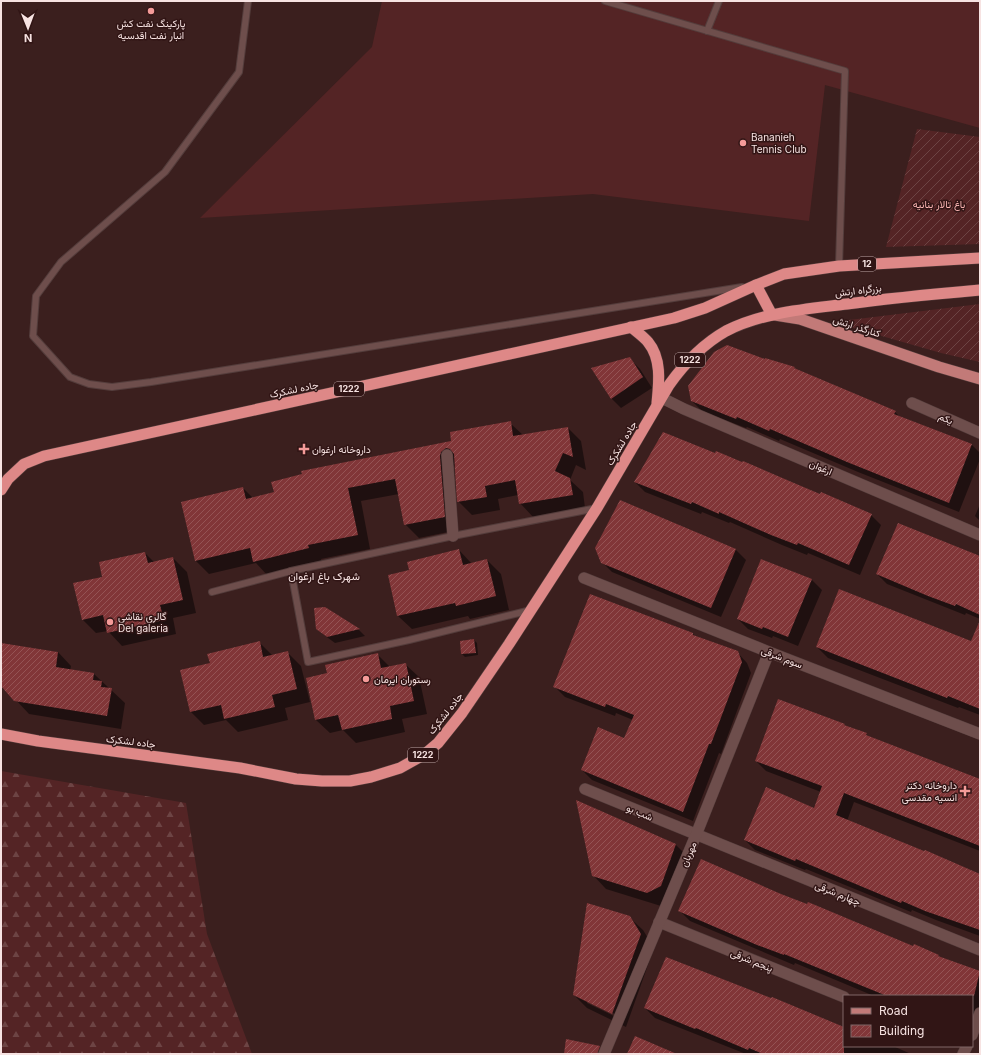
<svg xmlns="http://www.w3.org/2000/svg" width="981" height="1055" font-family="Inter,Vazirmatn,sans-serif">
<defs>
<pattern id="forest-firs" width="22" height="20" patternUnits="userSpaceOnUse"><rect width="22" height="20" fill="#542425"/><path d="M5 1l3.5 6h-7zM16 11l3.5 6h-7z" fill="#6d4444"/></pattern>
<pattern id="garden-furrows" width="10" height="10" patternUnits="userSpaceOnUse"><rect width="10" height="10" fill="#542425"/><path d="M-1 1l2-2M0 10L10 0M9 11l2-2" fill="none" stroke="#6d4444"/></pattern>
<pattern id="building-hatch" width="6" height="6" patternUnits="userSpaceOnUse"><rect width="6" height="6" fill="#813638"/><path d="M-1 1l2-2M0 6l6-6M5 7l2-2" fill="none" stroke="#945354"/></pattern>
</defs>
<rect width="100%" height="100%" fill="#3b1f1e"/>
<path fill="url(#forest-firs)" d="M1,771L186,803L207,934L252,1054H1Z"/>
<g fill="url(#garden-furrows)">
<path d="M917,129L980,137V244L886,247Z"/>
<path d="M980,304V362L941,353L833,322Z"/>
</g>
<path fill="#542425" d="M382,1H980V128L825,85L809,221L593,194L200,218L372,47Z"/>
<g fill="#0007" fill-rule="evenodd">
<path d="M630,359L640,369L652,388L621,408L611,398Z"/>
<path d="M766,359L794,368L797,371L895,412L901,418L972,445L980,453V459L959,512L858,472L780,439L779,441L747,427L746,428L702,411L692,401Z"/>
<path d="M510,423L523,435L568,428L581,441L586,470L576,465L570,480L583,492L585,508L533,517L520,503L518,495L498,499L500,510L472,515L458,501L456,464L453,469L458,530L419,538L405,524L399,494L361,501L370,549L321,559L322,562L267,575L256,563L209,574L196,561L182,503L243,488L253,498L452,442Z"/>
<path d="M635,482L793,484L871,515L881,525L860,575L808,553L807,555L782,545L730,522L729,523L702,512L701,514L645,492Z"/>
<path d="M620,501L736,550L746,560L721,617L612,572L602,562Z"/>
<path d="M980,504V521L975,516Z"/>
<path d="M459,550L472,564L487,560L501,574L509,610L470,619L468,616L412,629L398,616L389,575L410,570Z"/>
<path d="M145,553L155,563L173,558L187,572L196,613L173,618L176,634L122,646L108,631L96,633L83,620L103,578Z"/>
<path d="M979,554L980,619L966,613L965,615L887,584L877,574L978,556Z"/>
<path d="M812,580L822,590L798,646L773,636L772,638L748,629L738,619Z"/>
<path d="M325,608L359,630L365,636L335,643L324,635L317,629Z"/>
<path d="M693,634L696,638L737,652L747,663L751,673L721,754L719,753L693,821L592,780L582,770L625,739L633,720L616,713L615,716L565,697L555,687Z"/>
<path d="M474,640L477,643L478,655L465,657L462,654Z"/>
<path d="M259,642L273,656L287,652L301,666L310,702L285,708L288,720L238,732L226,720L204,725L191,712Z"/>
<path d="M980,642V715L959,707L958,708L828,658L817,647Z"/>
<path d="M1,644L58,652L71,666L70,671L94,674L125,703L121,729L29,714L1,684Z"/>
<path d="M377,654L390,667L405,664L419,677L427,714L402,719L405,732L356,743L343,730L330,733L316,720L328,674Z"/>
<path d="M844,725L846,727L866,734L869,738L980,781V851L854,802L847,821L980,875V936L936,920L912,910L911,912L806,869L805,870L755,850L745,840L814,809L821,792L766,771L756,761Z"/>
<path d="M676,845L689,858L661,906L606,889L593,875Z"/>
<path d="M780,895L914,947V946L938,956L941,958L980,972V1020L972,1027V996H874L795,963L794,965L690,921L680,911Z"/>
<path d="M629,917L643,930L654,948L626,1027L587,1008L574,995ZM587,1001L617,1015L616,1017L587,1003Z"/>
<path d="M645,1008L844,1027V1046H893L911,1054H746L655,1018Z"/>
</g>
<g fill="url(#building-hatch)">
<path d="M727,345L765,359V358L795,367L794,368L896,411L894,414L972,444L949,503L847,462L770,429L769,431L737,417L736,419L691,401L688,386L714,352Z"/>
<path d="M630,357L643,377L611,399L591,368Z"/>
<path d="M511,421L513,436L568,427L573,457L563,453L555,471L570,478L573,495L519,504L515,480L485,486L487,497L457,502L454,454L450,449L446,448L441,452L440,456L445,517L404,525L395,479L348,488L358,535L308,545L309,548L253,562L250,548L195,561L181,502L243,487L246,499L274,492L271,482L302,474L301,471L451,441L450,432Z"/>
<path d="M663,432L715,453L716,451L742,462L743,461L794,483L820,494L821,492L872,514L849,565L798,543L797,545L771,535L719,512V514L692,502L691,504L634,482Z"/>
<path d="M620,500L736,549L711,608L601,563L595,548Z"/>
<path d="M898,523L980,556V615L956,604L955,606L928,596L876,574Z"/>
<path d="M459,549L463,565L487,559L496,596L456,606L455,603L397,616L388,575L409,570L407,562Z"/>
<path d="M145,552L148,563L173,557L183,600L160,605L164,620L107,633L103,615L82,620L73,583L102,577L99,562Z"/>
<path d="M761,559L812,579L788,637L763,627L762,629L737,619Z"/>
<path d="M839,589L971,641L980,620V709L948,696L947,698L816,647Z"/>
<path d="M590,594L693,633V635L738,651L742,662L711,744H709L683,812L581,770L598,727L624,738L634,715L606,704L605,707L553,687Z"/>
<path d="M325,607L360,629L327,637L316,629L314,608Z"/>
<path d="M474,639L476,653L461,654L460,641Z"/>
<path d="M260,641L263,657L288,651L297,689L272,695L275,707L224,719L221,705L190,712L180,670L210,663L207,654Z"/>
<path d="M1,643L58,652L56,667L94,673L93,680L102,681L101,687L112,688L107,716L14,701L1,686Z"/>
<path d="M378,653L381,668L406,663L414,701L390,706L392,719L342,730L338,715L315,720L306,678L327,673L325,665Z"/>
<path d="M778,699L845,724L844,725L867,733L866,735L980,779V846L844,793L836,815L924,851L925,850L980,874V930L925,911L902,901L901,903L796,859L795,861L744,840L766,787L814,808L822,786L755,761Z"/>
<path d="M576,800L676,844L661,886L647,893L592,876Z"/>
<path d="M701,859L781,894L807,904L808,902L913,946L914,944L939,955L938,956L980,971L974,996H887L784,954V955L757,945L678,911Z"/>
<path d="M587,903L630,916L641,934L612,1014L573,995Z"/>
<path d="M666,957L771,998L772,997L844,1027V1054H763L749,1048L748,1050L696,1028L695,1029L644,1008Z"/>
<path d="M635,1036L677,1054H627Z"/>
<path d="M566,1039L600,1046L597,1054H564Z"/>
</g>
<g fill="none" stroke-linecap="round" stroke-linejoin="round">
<defs>
<g id="service">
<path d="M248,1L239,72L165,172L61,262L36,296L33,336L70,377L89,384L112,387L151,382L742,287"/>
<path d="M605,1L845,71L839,266"/>
<path d="M707,31L719,1"/>
<path d="M212,592L291,571"/>
<path d="M531,610L409,640L308,662L291,571L453,536L597,508"/>
</g>
<g id="minor">
<path d="M662,398L684,409L980,535"/>
<path d="M912,403L980,433"/>
<path d="M447,455L453,536"/>
<path d="M584,578L769,652L980,734"/>
<path d="M585,789L980,950"/>
<path d="M659,922L844,997"/>
<path d="M972,1035L980,1013"/>
<path d="M604,1054L696,835L769,652"/>
<path d="M963,1054L967,1046"/>
</g>
<path id="primary" d="M775,315L800,319L939,367L980,379"/>
<g id="trunk">
<path d="M756,285L772,315"/>
<path d="M631,327C637,332 644,337 648,342C662,359 659,383 657,403"/>
<path d="M1,490L8,479L24,464L44,456L674,318L705,308L756,285L784,274L839,266L980,258"/>
<path d="M1,734L38,741L240,768L296,779L322,781H350L371,777L400,768L425,754L438,743L462,713L509,644L597,508L669,385C684,364 703,344 726,331C763,312 807,309 847,304C891,298 935,294 980,290"/>
</g>
</defs>
<use href="#service" stroke="#543d3c" stroke-width="8"/>
<use href="#minor" stroke="#543d3c" stroke-width="12"/>
<use href="#primary" stroke="#543d3c" stroke-width="12"/>
<use href="#trunk" stroke="#543d3c" stroke-width="12"/>
<use href="#service" stroke="#6e4e4c" stroke-width="6"/>
<use href="#minor" stroke="#6e4e4c" stroke-width="11"/>
<use href="#primary" stroke="#c27a78" stroke-width="11"/>
<use href="#trunk" stroke="#de8887" stroke-width="11"/>
</g>
<g fill="#f59b99" stroke="#311515" stroke-width="1.5">
<circle cx="151" cy="11" r="4"/>
<circle cx="743" cy="143" r="4"/>
<path d="M302 443h4v4h4v4h-4v4h-4v-4h-4v-4h4z"/>
<circle cx="110" cy="622" r="4"/>
<circle cx="366" cy="679" r="4"/>
<path d="M963 785h4v4h4v4h-4v4h-4v-4h-4v-4h4z"/>
</g>
<g text-anchor="middle" stroke-width="3" stroke-linejoin="round" paint-order="stroke">
<g fill="#311515" stroke="#bca5a4" stroke-width="1">
<rect x="858" y="257" width="18" height="14" rx="3"/>
<rect x="675" y="353" width="30" height="14" rx="3"/>
<rect x="334" y="382" width="30" height="14" rx="3"/>
<rect x="408" y="748" width="30" height="14" rx="3"/>
</g>
<g font-size="9" font-weight="bold" fill="#f7e3e2">
<text x="867" y="267">12</text>
<text x="690" y="363">1222</text>
<text x="349" y="392">1222</text>
<text x="423" y="758">1222</text>
</g>
<g font-size="10" fill="#f7e3e2" stroke="#311515" text-anchor="start">
<text x="151" y="27" text-anchor="middle">پارکینگ نفت کش<tspan x="151" dy="12">انبار نفت اقدسیه</tspan></text>
<text x="751" y="141">Bananieh<tspan x="751" dy="12">Tennis Club</tspan></text>
<text x="312" y="453">داروخانه ارغوان</text>
<text x="118" y="620">گالرى نقاشى<tspan x="118" dy="12">Del galeria</tspan></text>
<text x="374" y="683">رستوران ايرمان</text>
<text x="957" y="789" text-anchor="end">داروخانه دکتر<tspan x="957" dy="12">انسیه مقدسی</tspan></text>
</g>
<g font-size="10" fill="#fcb7b5" stroke="#311515">
<text x="939" y="208">باغ تالار بنانیه</text>
</g>
<g font-size="10" fill="#f7e3e2" stroke="#311515">
<text transform="translate(858 290) rotate(-7)" y="4">بزرگراه ارتش</text>
<text transform="translate(857 326) rotate(18)" y="4">کنارگذر ارتش</text>
<text transform="translate(294 389) rotate(-12)" y="4">جاده لشکرک</text>
<text transform="translate(946 418) rotate(24)" y="4">یکم</text>
<text transform="translate(621 443) rotate(-59)" y="4">جاده لشکرک</text>
<text transform="translate(821 467) rotate(23)" y="4">ارغوان</text>
<text transform="translate(782 657) rotate(21)" y="4">سوم شرقی</text>
<text transform="translate(445 713) rotate(-52)" y="4">جاده لشکرک</text>
<text transform="translate(131 741) rotate(7)" y="4">جاده لشکرک</text>
<text transform="translate(640 812) rotate(23)" y="4">شب بو</text>
<text transform="translate(688 854) rotate(-67)" y="4">مهربان</text>
<text transform="translate(838 893) rotate(22)" y="4">چهارم شرقی</text>
<text transform="translate(752 960) rotate(22)" y="4">پنجم شرقی</text>
</g>
<g font-size="11" fill="#f7e3e2" stroke="#311515">
<text x="324" y="580">شهرک باغ ارغوان</text>
</g>
</g>
<rect width="981" height="1055" fill="none" stroke="#f7e3e2" stroke-width="4"/>
<rect x="843" y="995" width="130" height="52" fill="#311515" stroke="#806767"/>
<rect x="851" y="1008" width="20" height="6" fill="#c27a78" stroke="#806767"/>
<text x="879" y="1015" font-size="12" fill="#f7e3e2">Road</text>
<rect x="851" y="1025" width="20" height="12" fill="url(#building-hatch)" stroke="#806767"/>
<text x="879" y="1035" font-size="12" fill="#f7e3e2">Building</text>
<g transform="translate(28 28) rotate(179)" stroke="#311515" stroke-width="3" paint-order="stroke">
<path d="M0-3L7 15L0 10L-7 15Z" fill="#f7e3e2"/>
<text y="-6" font-size="11" font-weight="bold" text-anchor="middle" fill="#f7e3e2">N</text>
</g>
</svg>
